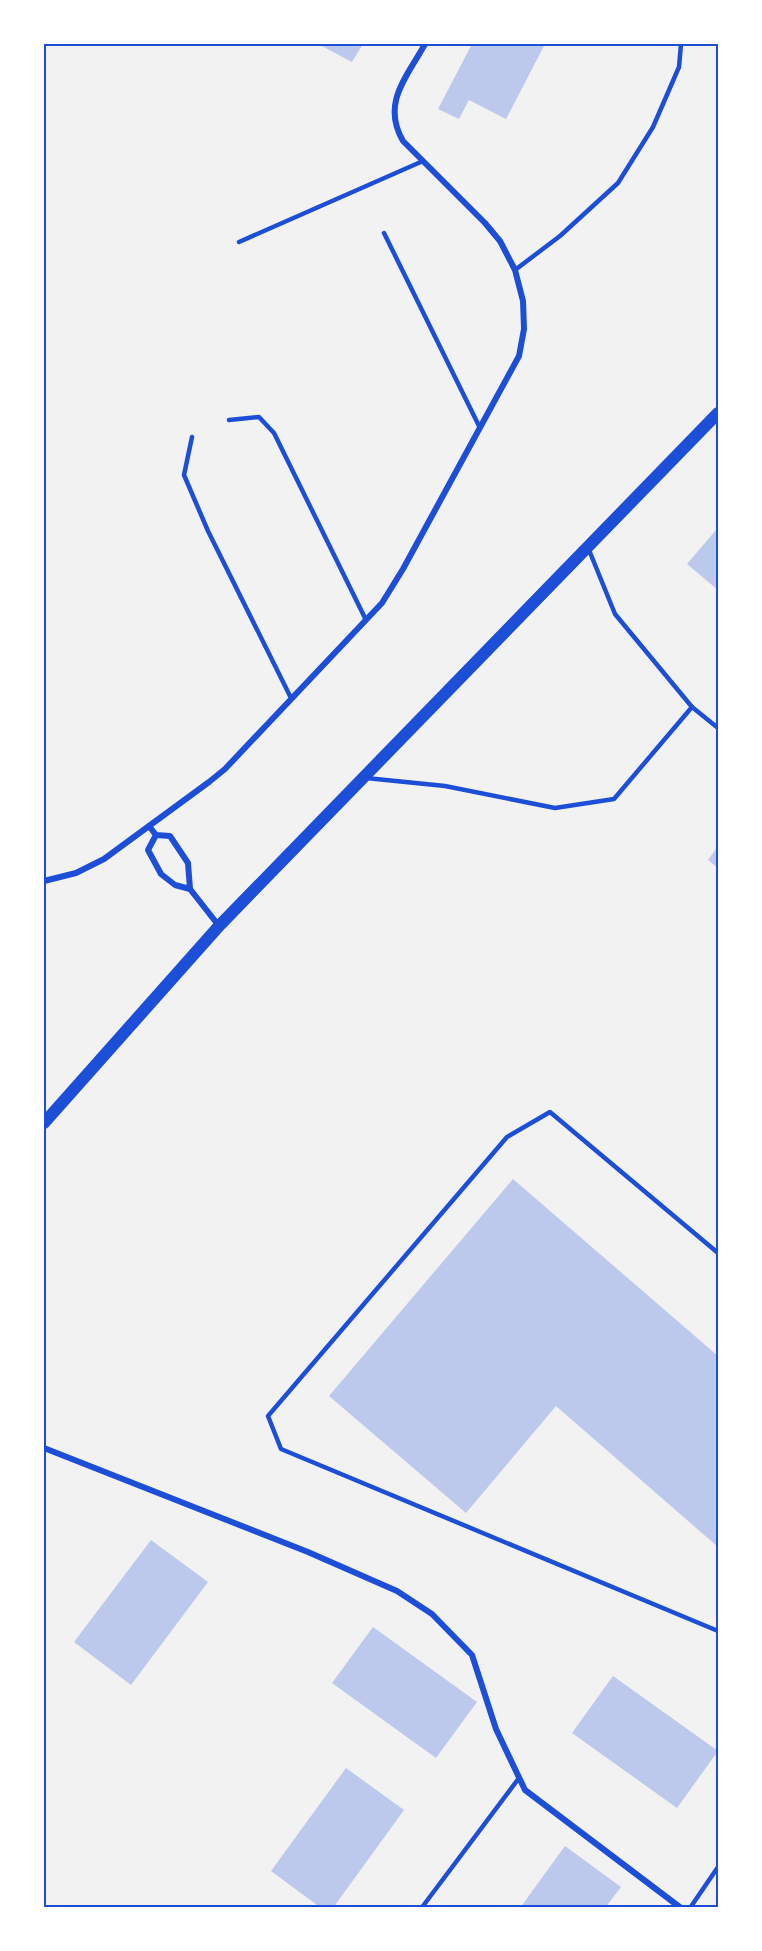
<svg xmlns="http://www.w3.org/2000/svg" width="762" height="1951" font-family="'Roboto Condensed',sans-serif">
<rect width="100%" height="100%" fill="#f2f2f2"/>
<g fill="#bdc9ec">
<path d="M318,44H363L352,62Z"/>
<path d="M472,44H545L506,119L469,100L459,119L438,109Z"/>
<path d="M716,530L718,533V590L687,564Z"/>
<path d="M718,846V868L708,860Z"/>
<path d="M513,1179L718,1356V1547L556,1406L466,1513L329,1396Z"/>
<path d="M151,1540L208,1582L131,1685L74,1642Z"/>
<path d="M373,1627L477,1702L436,1758L332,1683Z"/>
<path d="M613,1676L718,1751L677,1808L572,1733Z"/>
<path d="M346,1768L404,1810L333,1908H321L271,1871Z"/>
<path d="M565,1846L621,1887L605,1908H520Z"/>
</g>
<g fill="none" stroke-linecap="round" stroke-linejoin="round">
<g stroke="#1d4ed8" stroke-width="4.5">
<path d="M384,233L480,428"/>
<path d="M239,242L423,161"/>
<path d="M515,270L560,236L618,183L653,127L679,67L681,44"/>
<path d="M229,420L259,417L274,433L366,620"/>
<path d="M192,437L184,475L208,531L291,698"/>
<path d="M589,550L615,614L692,707L718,728"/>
<path d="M366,778L445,786L555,808L614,799L692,707"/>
<path d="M718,1253L550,1112L507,1137L268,1416L281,1449L718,1631"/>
<path d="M423,1906L519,1778"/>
<path d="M690,1908L718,1867"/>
</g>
<g stroke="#1d4ed8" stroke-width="6">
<path d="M149,826L156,835L170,836L188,863L190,889"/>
<path d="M156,835L148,850L161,874L175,885L190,889L219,926"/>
<path d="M44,881L76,873L104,859L209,782L225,769L382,603L403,569L519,356L524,329L523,301L515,270L500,241L485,223L403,141C381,103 407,77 425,44"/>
<path d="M44,1448L308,1552L397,1591L432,1614L472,1655L496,1729L525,1790L681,1908"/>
</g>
<path stroke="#1d4ed8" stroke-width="12" d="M44,1123L219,926L718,413"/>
</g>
<rect width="762" height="1951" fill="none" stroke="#ffffff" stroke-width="90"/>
<rect x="45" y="45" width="672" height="1861" fill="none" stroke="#1d4ed8" stroke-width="2"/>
</svg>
